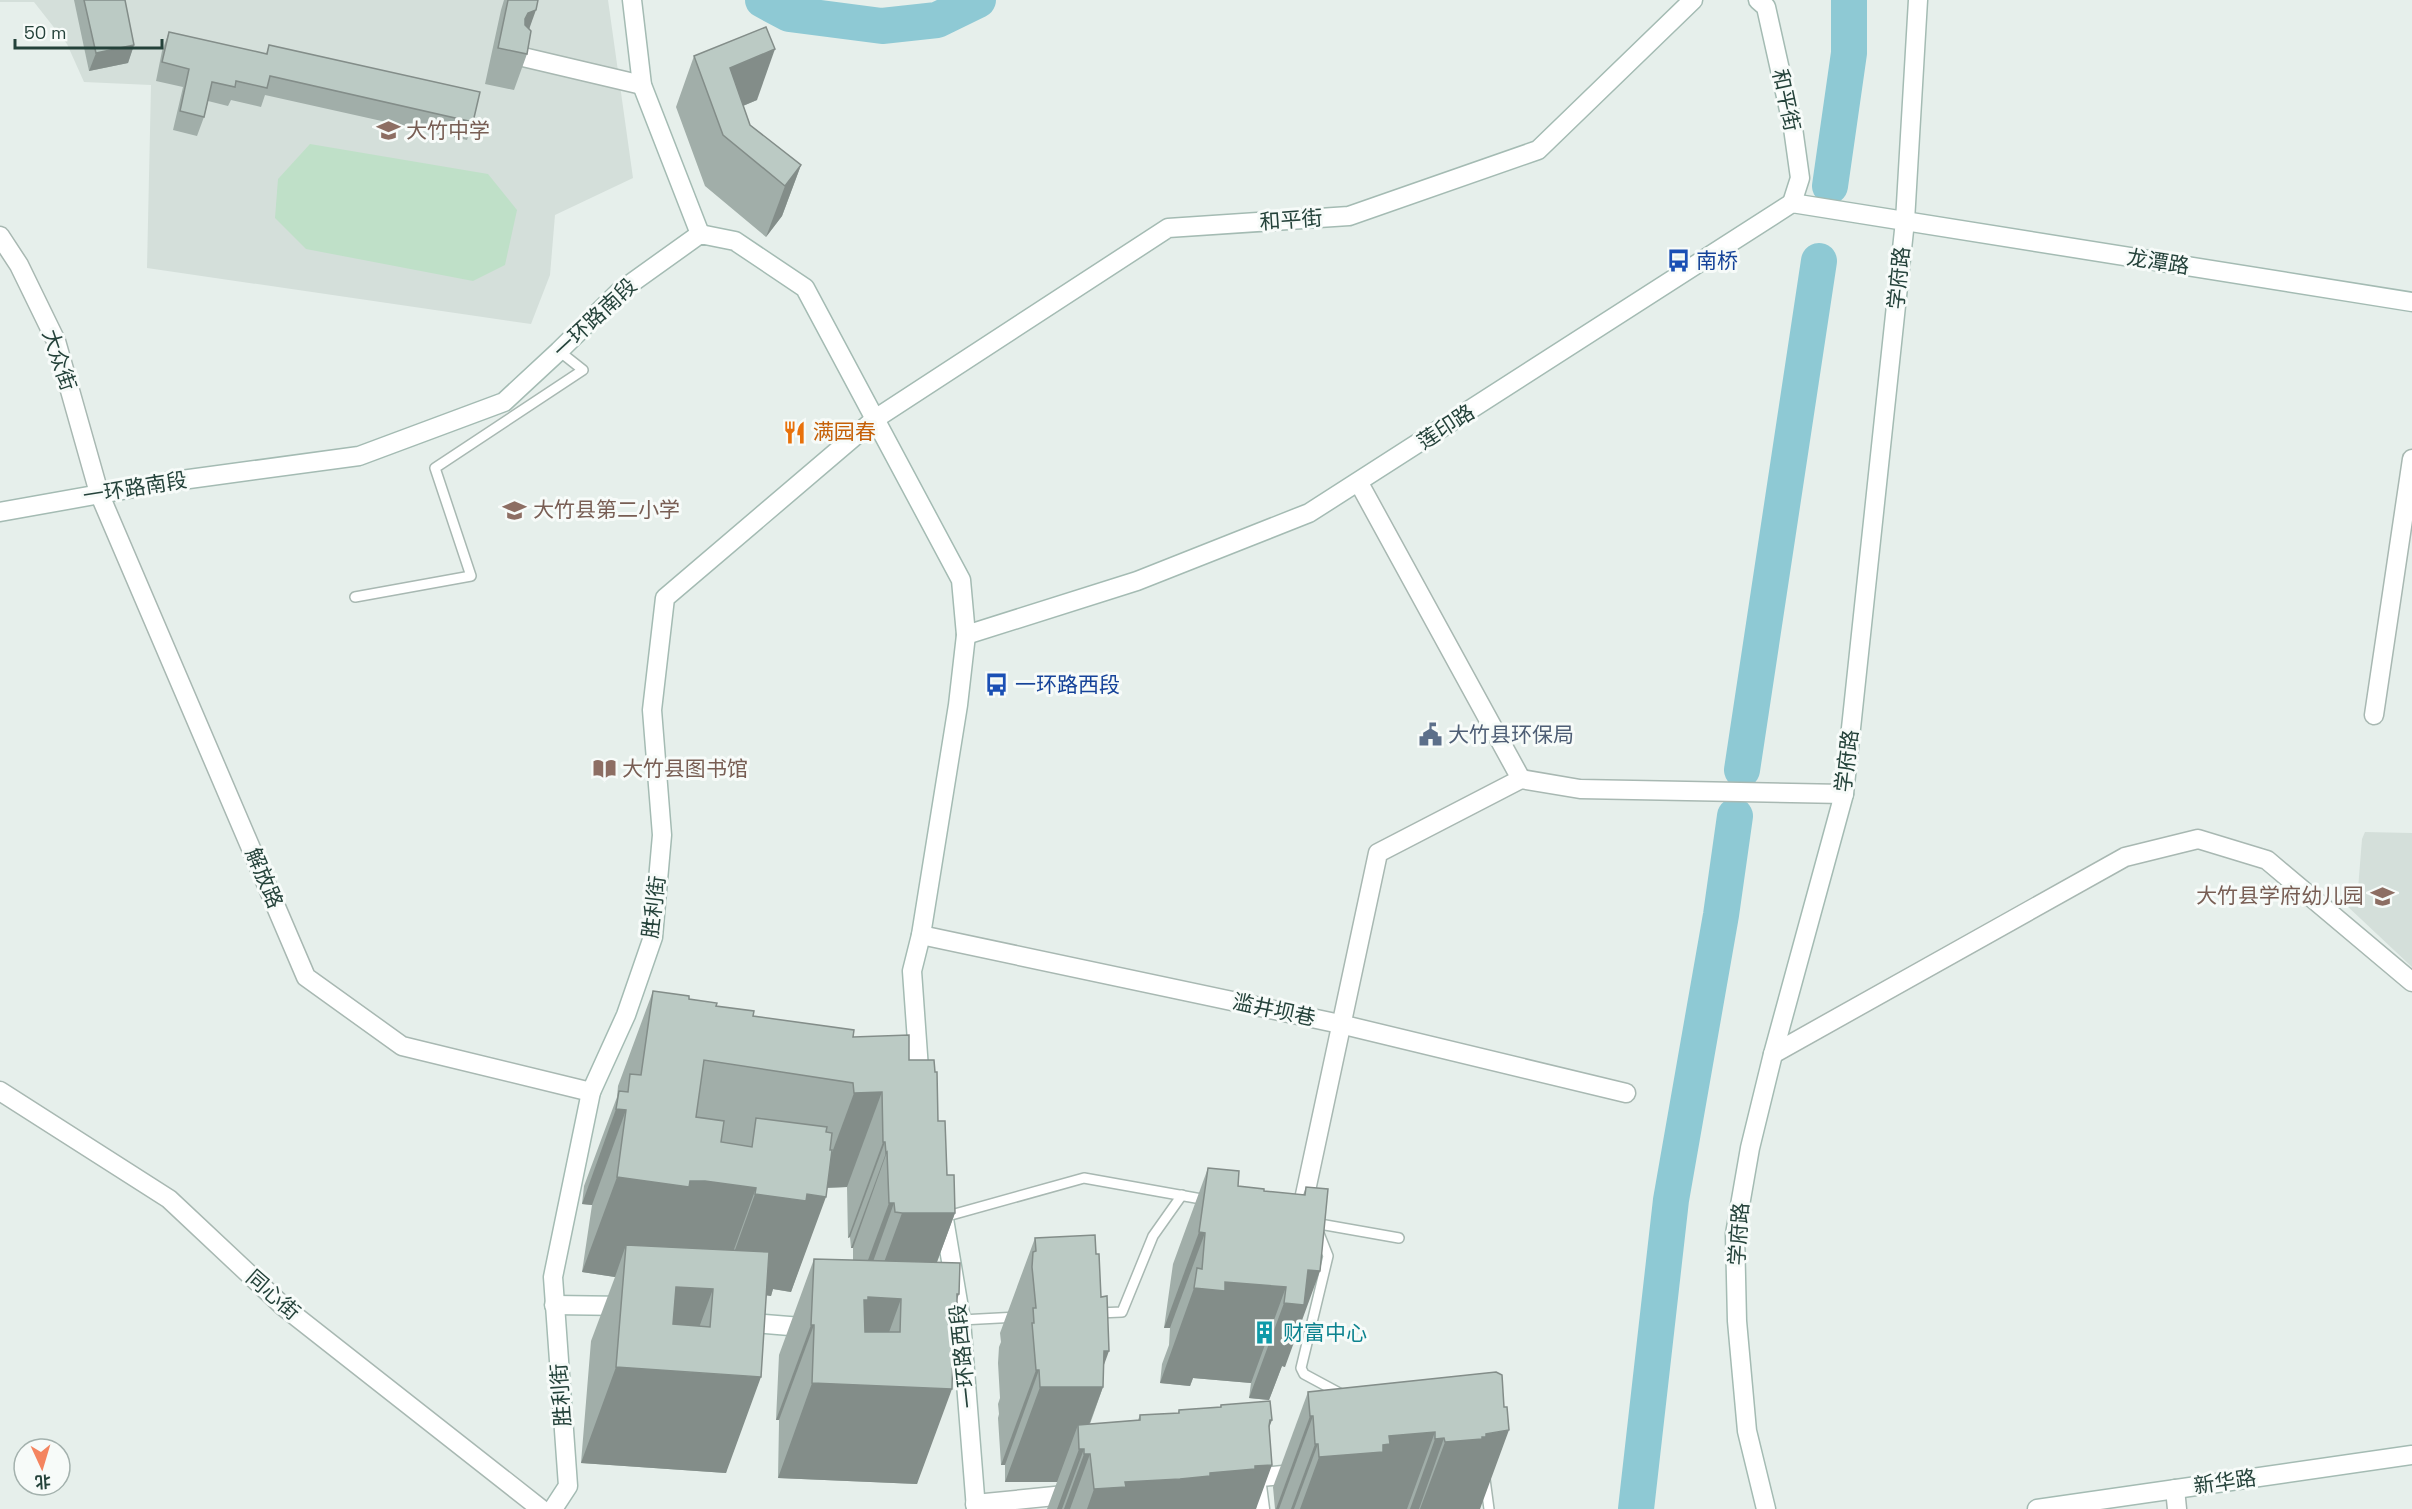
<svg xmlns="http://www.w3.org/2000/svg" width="2412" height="1509" font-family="'Space Grotesk','Noto Sans SC',sans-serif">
<rect width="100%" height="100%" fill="#e6efeb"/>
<g fill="#d4dfda">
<path d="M0,0H608L633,178L555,215L550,275L531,324L147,268L151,85L84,82L67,44L34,2H0Z"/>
<path d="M2365,832L2412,833V967L2345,904L2358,889L2362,839Z"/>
</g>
<path fill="#bfe0c8" d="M310,144L488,174L517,210L505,265L473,281L306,249L275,218L278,179Z"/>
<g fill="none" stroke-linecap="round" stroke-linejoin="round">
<g stroke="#8ec9d4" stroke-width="36">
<path d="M763,0L789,14L882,26L937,20L978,0"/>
<path d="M1830,186L1849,53V0"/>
<path d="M1742,770L1819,261"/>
<path d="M1636,1509L1671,1200L1721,915L1735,816"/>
</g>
<defs>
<g id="lane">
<path d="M355,597L471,576L435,468L583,370L559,351"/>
<path d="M944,1217L1084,1178L1207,1200"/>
<path d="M1314,1223L1399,1238"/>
<path d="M1318,1231L1328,1256L1301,1368L1304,1374L1343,1395"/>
<path d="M1098,1313L1122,1312L1153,1236L1182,1195"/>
<path d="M961,1320L1018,1317"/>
<path d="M1485,1479L1489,1509"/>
</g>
<g id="street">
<path d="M523,57L642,85"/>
<path d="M0,236L19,265L56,341L99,493L306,977L402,1046L591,1092"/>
<path d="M1359,483L1521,779"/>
<path d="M2374,715L2412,459"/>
<path d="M921,935L1340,1024L1626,1093"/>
<path d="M1773,1054L2125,857L2198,839L2267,860L2412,982"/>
<path d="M0,1091L169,1199L284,1307L541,1509"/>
<path d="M1302,1209L1378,853L1521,779L1580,789L1844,794"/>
<path d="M1256,1478L1260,1509"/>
<path d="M1243,1479L1302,1473"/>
<path d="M2175,1489L2177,1509"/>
<path d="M975,1504L1075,1494"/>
</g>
<g id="secondary">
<path d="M632,0L642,85L700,234"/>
<path d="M1758,0L1766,7L1793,128L1800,178L1792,203"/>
<path d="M0,512L167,482L359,456L504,402L559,351L619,292L700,234L735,241L805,288L961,580L966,635L958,705L921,935L912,971L920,1083"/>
<path d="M966,635L1137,581L1309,513L1792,203L2412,302"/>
<path d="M943,1213L961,1320L976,1509"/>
<path d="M554,1305L627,1306"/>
<path d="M740,1322L814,1328"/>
<path d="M553,1509L568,1486L553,1277L591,1092L626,1015L653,937L662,835L652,710L665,598L875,419L1168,228L1349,216L1538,150L1693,0"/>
<path d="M1766,1509L1747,1431L1737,1321L1735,1234L1750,1148L1773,1054L1844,794L1905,221L1918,0"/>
<path d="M2037,1509L2412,1455"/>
</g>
</defs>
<use href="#lane" stroke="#a8b8b2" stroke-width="12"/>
<use href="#street" stroke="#a8b8b2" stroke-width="21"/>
<use href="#secondary" stroke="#a4bbb3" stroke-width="21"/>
<use href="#lane" stroke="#fff" stroke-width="9"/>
<use href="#street" stroke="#fff" stroke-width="18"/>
<use href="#secondary" stroke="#fff" stroke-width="18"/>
</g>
<g fill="#a1aea9">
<path d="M74,0H125L134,45L128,63L89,71Z"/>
<path d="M504,0H538L529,29L527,54L514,90L485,84L501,10Z"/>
<path d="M169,32L266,54L269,45L473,122L467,140L265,95L261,107L231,100L228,106L208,101L204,117L197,136L173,130L183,87L156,81L162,51Z"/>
<path d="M694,56L757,100L743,106L750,125L801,165L782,216L766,237L705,186L676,107Z"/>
<path d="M653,991L689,999L753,1016L853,1037L909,1060L935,1072L938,1121L947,1175L955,1213L937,1262L957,1300V1311L954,1318L917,1484L778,1478L779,1423V1420H776L779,1355L814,1259L853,1260V1248H851L850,1237L848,1238L847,1187L827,1188L791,1292L773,1289L771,1296L766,1295L726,1473L581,1463L591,1341L615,1277L582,1272L592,1205L582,1204L584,1186L617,1097L618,1086Z"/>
<path d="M1208,1168L1238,1186L1264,1191L1303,1195L1306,1187L1285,1367L1282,1366L1269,1400L1249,1398L1251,1383L1193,1378L1190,1386L1160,1383L1162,1364L1169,1345L1170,1328H1164L1173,1264Z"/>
<path d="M1035,1238L1103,1367V1387L1090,1424L1138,1420L1140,1415L1178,1413L1179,1410L1220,1407L1221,1405L1269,1428L1256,1509H1047L1057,1482H1005V1465H1001L998,1418L999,1414L998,1404L1000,1398L998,1363L999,1347L1001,1342L1000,1333Z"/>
<path d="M1496,1372L1480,1509H1275L1273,1487L1308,1392Z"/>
</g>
<g fill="#838d89">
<path d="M536,10L523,46L525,19L528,13Z"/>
<path d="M134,45L128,63L89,71L96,53Z"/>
<path d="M775,49L757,100L716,117L730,68Z"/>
<path d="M801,165L782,216L766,237L785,186Z"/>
<path d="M882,1092L847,1187L819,1188L854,1093Z"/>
<path d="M616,1109L626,1110L592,1205L582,1204Z"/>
<path d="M883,1142H885L850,1237L848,1238Z"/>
<path d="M887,1152L853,1248H851L886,1153Z"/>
<path d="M617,1177L705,1181L756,1188L722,1283L626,1245L615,1277L582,1272Z"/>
<path d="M755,1194H807L826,1197L791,1292L773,1289L771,1296L721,1289Z"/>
<path d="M889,1203H894L860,1298H854Z"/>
<path d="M902,1213H955L920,1308L901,1299L870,1385L957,1294H959L925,1388L954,1311H957L929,1388L952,1389L917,1484L778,1478L812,1383L864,1300L868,1297L871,1298Z"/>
<path d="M1199,1232L1205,1233L1170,1328H1164Z"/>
<path d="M1308,1270L1320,1271L1285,1367L1282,1366L1269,1400L1249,1398L1284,1303Z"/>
<path d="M1225,1282L1286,1287L1251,1383L1193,1378L1190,1386L1160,1383L1194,1288Z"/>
<path d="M676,1287L713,1289L683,1372L761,1377L726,1473L581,1463L616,1367Z"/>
<path d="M811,1325H814L779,1420H776Z"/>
<path d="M1104,1351H1109L1096,1387H1103L1080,1449H1084L1062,1509H1057L1079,1449L1078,1425L1057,1482H1005L1040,1387Z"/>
<path d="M1036,1370H1039L1005,1465H1001Z"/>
<path d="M1310,1416H1313L1279,1509H1276Z"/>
<path d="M1270,1420H1272L1255,1466L1272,1465L1256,1509H1087L1094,1489L1125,1482L1210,1473Z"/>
<path d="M1509,1430L1480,1509H1420L1445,1442L1482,1437L1486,1434Z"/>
<path d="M1435,1432L1407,1509H1300L1319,1457L1383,1445L1389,1436Z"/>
<path d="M1444,1438L1419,1509H1410L1435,1439Z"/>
<path d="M1315,1444H1318L1294,1509H1291Z"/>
<path d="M1084,1454H1090L1070,1509H1064Z"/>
</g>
<g fill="#bbcac4" stroke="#838d89" stroke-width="1.5" fill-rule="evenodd">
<path d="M84,0H125L134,45L96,53Z"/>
<path d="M508,0H538L536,10L528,13L525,19V25L531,31L527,54L498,48Z"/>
<path d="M766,27L775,49L730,68L750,125L801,165L785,186L723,135L694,56Z"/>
<path d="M169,32L267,54L269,45L480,92L473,122L270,76L267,88L236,81L235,87L212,82L204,117L180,111L189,69L162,62Z"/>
<path d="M653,991L689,996V999L717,1003L716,1006L754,1011L753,1016L854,1030L853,1037L909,1035V1060H934L935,1072H937L938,1121H945L947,1175H954L955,1213H902L895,1212L894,1203H889L887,1152L886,1153L885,1142H883L882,1092L854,1093L853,1083L704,1060L696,1117L724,1121L721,1142L752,1147L756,1118L827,1127L826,1132L832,1133L830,1150H832L826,1197L807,1194L806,1201L755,1194L756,1188L705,1181H690L689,1187L617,1177L626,1110L616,1109L619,1091L628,1092L630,1074L641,1075Z"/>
<path d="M1208,1168L1239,1171L1238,1186L1264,1189V1191L1305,1195L1306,1187L1328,1189L1320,1271L1308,1270L1304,1305L1284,1303L1286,1287L1225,1282V1291L1194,1288L1197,1268L1202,1269L1205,1233L1199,1232Z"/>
<path d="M1095,1235L1096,1254H1099L1101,1297L1107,1296L1109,1351H1104L1103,1387H1040L1039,1370H1036L1032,1323H1034L1033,1308H1036L1032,1267L1033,1252L1036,1251L1035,1238Z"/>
<path d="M626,1245L769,1252L761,1377L616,1367ZM676,1287L713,1289L710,1327L673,1324Z"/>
<path d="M814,1259L960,1263L959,1294H957V1311H954L952,1389L812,1383L814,1328V1325H811ZM868,1297L901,1299L900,1332H865L864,1300H868Z"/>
<path d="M1496,1372L1502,1375L1504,1407H1507L1509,1430L1486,1434V1437H1482V1439L1445,1442L1444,1438L1435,1439V1432L1389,1436L1390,1444L1383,1445V1452L1319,1457L1318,1444H1315L1313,1416H1310L1308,1392Z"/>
<path d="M1270,1401L1272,1420H1270L1269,1426L1272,1465L1255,1466V1469L1210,1473V1476L1180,1479L1125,1482L1126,1487L1094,1489L1090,1454H1084V1449H1079L1078,1425L1140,1420V1415L1179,1413V1410L1221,1407V1405Z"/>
</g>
<defs>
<symbol id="school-bare" viewBox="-9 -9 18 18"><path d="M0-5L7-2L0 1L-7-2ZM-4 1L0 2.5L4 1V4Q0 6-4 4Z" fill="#8d6e63" stroke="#f7fbf9" stroke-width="2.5" paint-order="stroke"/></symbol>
<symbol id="bus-bare" viewBox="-9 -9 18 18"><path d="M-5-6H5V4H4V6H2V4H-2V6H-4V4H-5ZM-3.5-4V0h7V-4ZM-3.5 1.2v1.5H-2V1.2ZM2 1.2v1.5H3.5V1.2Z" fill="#1a4fb4" stroke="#f7fbf9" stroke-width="2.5" paint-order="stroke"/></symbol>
<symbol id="restaurant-bare" viewBox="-9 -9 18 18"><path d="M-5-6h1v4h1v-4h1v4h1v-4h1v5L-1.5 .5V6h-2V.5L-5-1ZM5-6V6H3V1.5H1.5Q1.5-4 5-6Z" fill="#e8710a" stroke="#f7fbf9" stroke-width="2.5" paint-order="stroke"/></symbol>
<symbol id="civic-bare" viewBox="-9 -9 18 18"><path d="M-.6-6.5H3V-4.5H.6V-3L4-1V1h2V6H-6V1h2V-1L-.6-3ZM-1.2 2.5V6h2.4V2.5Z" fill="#5c6f8a" stroke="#f7fbf9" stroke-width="2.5" paint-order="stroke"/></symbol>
<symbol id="library-bare" viewBox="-9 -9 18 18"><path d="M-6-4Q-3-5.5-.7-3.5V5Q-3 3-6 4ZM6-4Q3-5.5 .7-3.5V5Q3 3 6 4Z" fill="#8d6e63" stroke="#f7fbf9" stroke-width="2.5" paint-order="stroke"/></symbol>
<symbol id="building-bare" viewBox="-9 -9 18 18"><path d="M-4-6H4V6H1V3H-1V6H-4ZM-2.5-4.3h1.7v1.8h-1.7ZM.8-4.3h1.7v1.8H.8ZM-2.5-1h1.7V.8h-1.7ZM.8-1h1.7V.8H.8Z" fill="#0f9aa8" stroke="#f7fbf9" stroke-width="2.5" paint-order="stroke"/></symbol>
</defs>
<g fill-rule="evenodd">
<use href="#school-bare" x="372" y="114" width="33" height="33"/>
<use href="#bus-bare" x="1662" y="244" width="33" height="33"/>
<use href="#restaurant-bare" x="778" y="416" width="33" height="33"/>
<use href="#school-bare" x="498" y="494" width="33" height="33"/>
<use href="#bus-bare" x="980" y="668" width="33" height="33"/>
<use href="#civic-bare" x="1414" y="718" width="33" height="33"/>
<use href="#library-bare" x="588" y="752" width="33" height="33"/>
<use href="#school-bare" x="2366" y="880" width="33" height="33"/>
<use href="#building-bare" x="1248" y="1316" width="33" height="33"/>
</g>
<g text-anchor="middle" stroke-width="6" stroke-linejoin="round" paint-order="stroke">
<g font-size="21" fill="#24423a" stroke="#f7fbf9">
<text transform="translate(1786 100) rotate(78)" y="7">和平街</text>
<text transform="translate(1291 220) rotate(-4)" y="7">和平街</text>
<text transform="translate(2158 262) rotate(9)" y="7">龙潭路</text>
<text transform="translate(1899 278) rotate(-84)" y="7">学府路</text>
<text transform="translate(595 318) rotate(-43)" y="7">一环路南段</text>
<text transform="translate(59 360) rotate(71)" y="7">大众街</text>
<text transform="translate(1446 427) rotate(-33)" y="7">莲印路</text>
<text transform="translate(135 488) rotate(-9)" y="7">一环路南段</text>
<text transform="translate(1847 761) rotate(-83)" y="7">学府路</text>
<text transform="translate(264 878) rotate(67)" y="7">解放路</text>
<text transform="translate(654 907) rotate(-83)" y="7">胜利街</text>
<text transform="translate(1274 1010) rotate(12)" y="7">滥井坝巷</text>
<text transform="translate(1739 1234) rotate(-86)" y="7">学府路</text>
<text transform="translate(273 1295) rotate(41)" y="7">同心街</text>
<text transform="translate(963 1356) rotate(-96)" y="7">一环路西段</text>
<text transform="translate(561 1395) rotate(-94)" y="7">胜利街</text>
<text transform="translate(2225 1482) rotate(-8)" y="7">新华路</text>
</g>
<g font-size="21" fill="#785e54" stroke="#f7fbf9" text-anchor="start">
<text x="406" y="138">大竹中学</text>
<text x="533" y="517">大竹县第二小学</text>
<text x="622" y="776">大竹县图书馆</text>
<text x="2364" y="903" text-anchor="end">大竹县学府幼儿园</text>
</g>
<g font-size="21" fill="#164399" stroke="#f7fbf9" text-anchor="start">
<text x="1696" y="268">南桥</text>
<text x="1015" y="692">一环路西段</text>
</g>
<g font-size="21" fill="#c56008" stroke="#f7fbf9" text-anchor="start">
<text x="813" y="439">满园春</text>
</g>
<g font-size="21" fill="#4e5e75" stroke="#f7fbf9" text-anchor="start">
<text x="1448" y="742">大竹县环保局</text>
</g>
<g font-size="21" fill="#0d838f" stroke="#f7fbf9" text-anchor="start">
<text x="1283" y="1340">财富中心</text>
</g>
</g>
<g transform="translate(42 1467) rotate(176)"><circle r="28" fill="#f7fbf9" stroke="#a3b1ad" stroke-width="1.5"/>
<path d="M0-4.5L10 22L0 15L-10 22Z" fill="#f4845f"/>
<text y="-9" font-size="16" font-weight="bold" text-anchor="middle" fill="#24423a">北</text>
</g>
<path d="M15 39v9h147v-9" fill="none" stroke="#24423a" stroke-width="3"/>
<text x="24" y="39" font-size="18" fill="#24423a" stroke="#f7fbf9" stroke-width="4.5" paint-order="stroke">50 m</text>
</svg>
